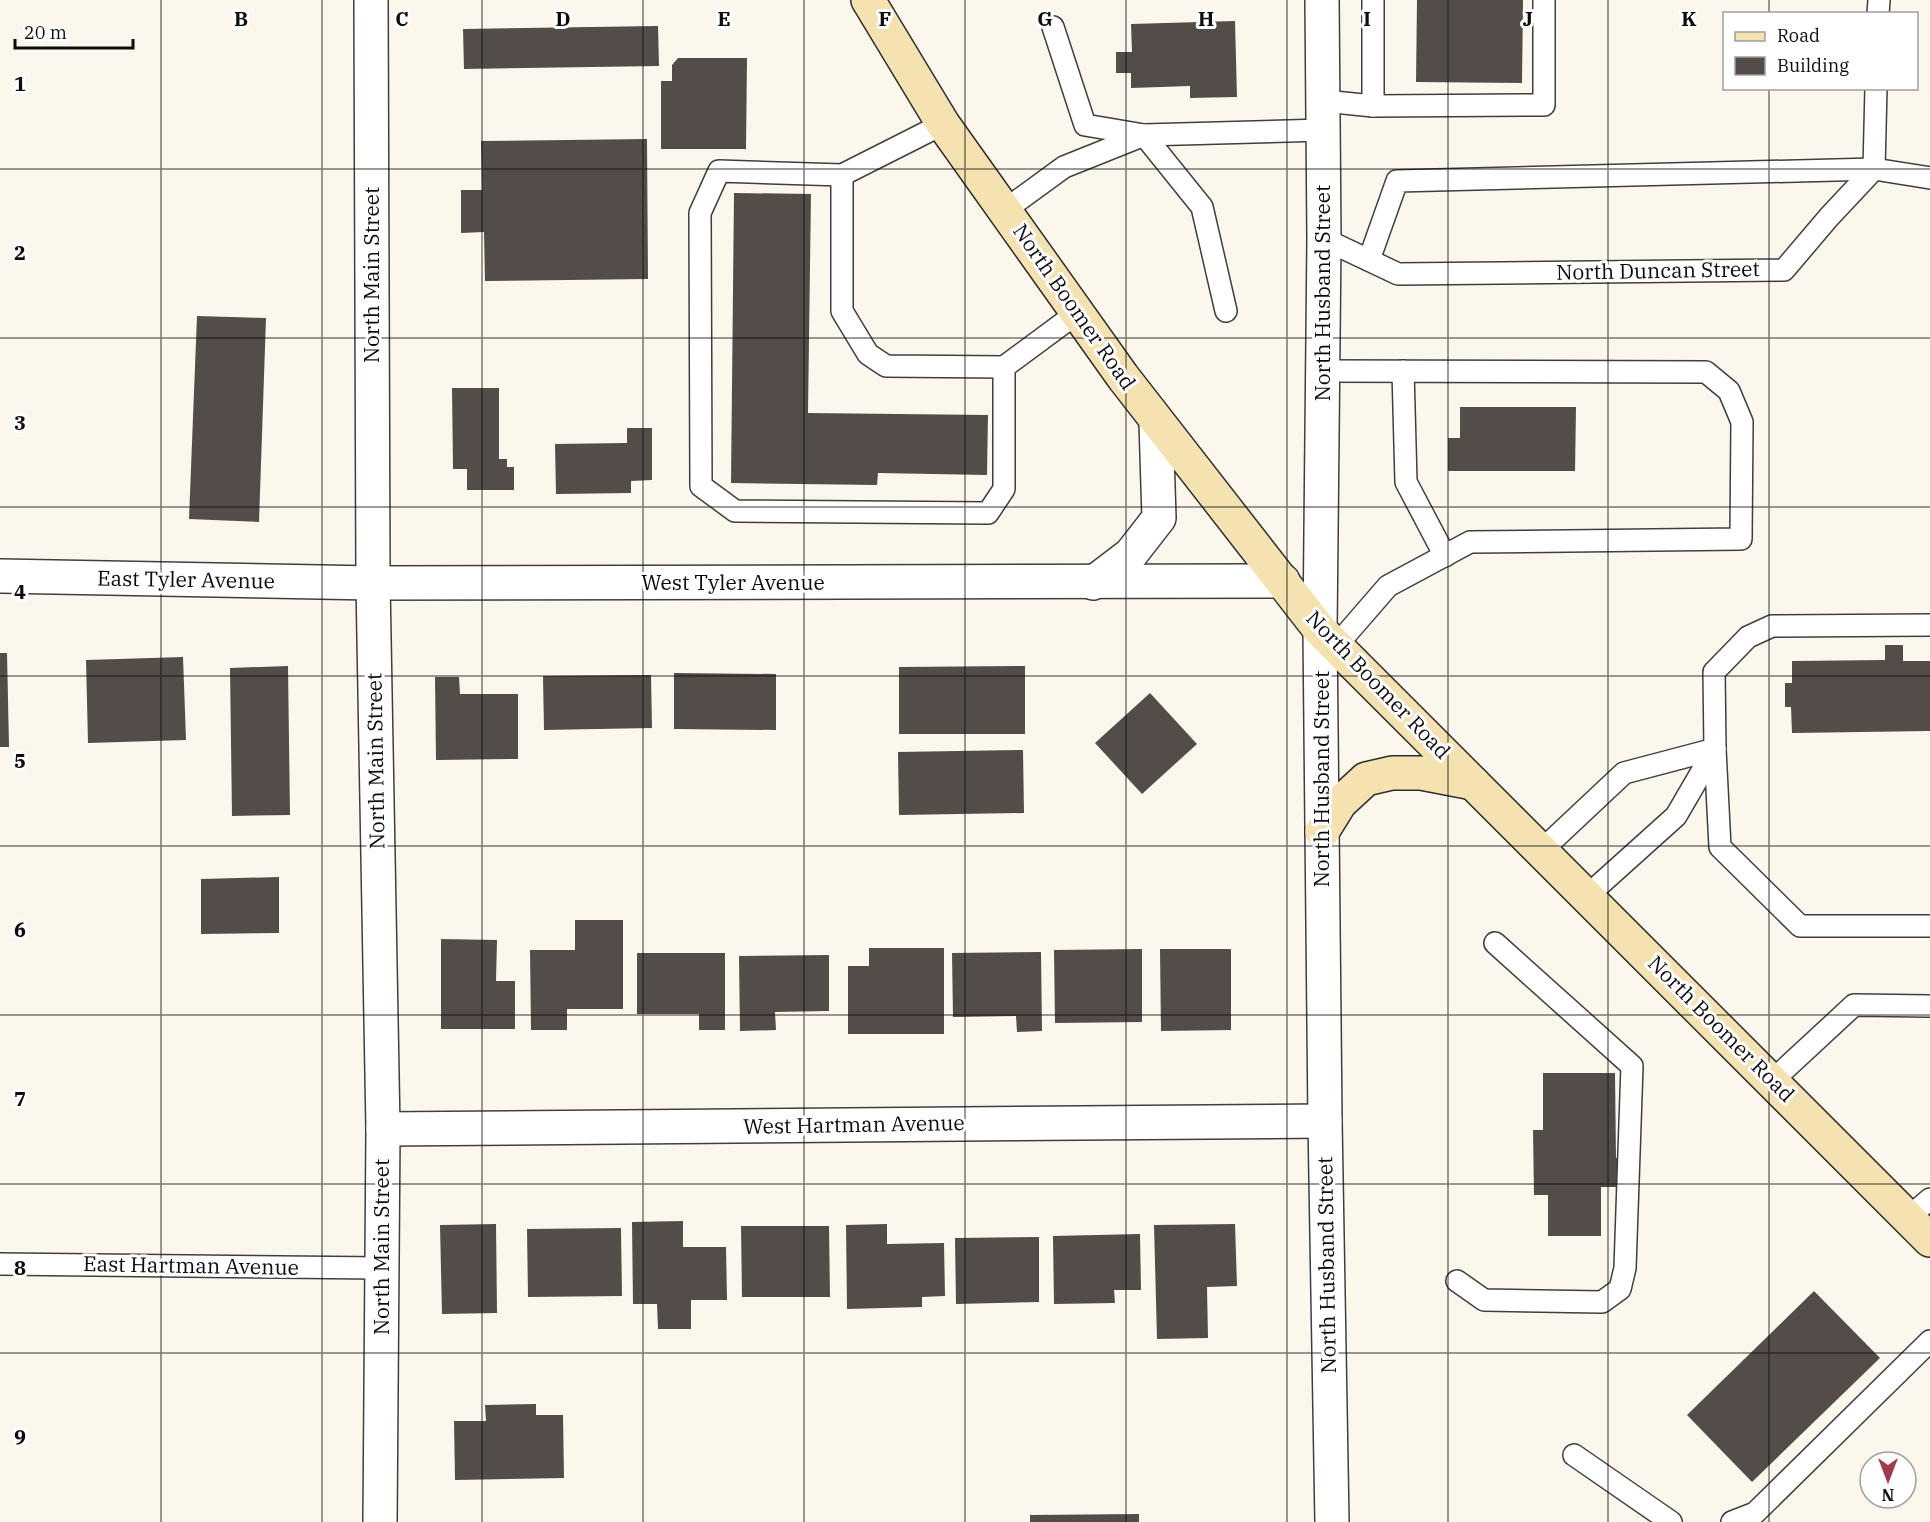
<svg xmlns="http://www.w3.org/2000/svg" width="1930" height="1522" font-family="'IBM Plex Serif',serif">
<rect width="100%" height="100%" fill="#fcf7ed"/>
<g fill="#534c49">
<path d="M1417,0H1523L1522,83L1416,82Z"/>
<path d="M1235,21L1237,97L1190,98V86L1131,88V73H1116V52H1132L1131,24Z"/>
<path d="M658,26L659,66L464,69L463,29Z"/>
<path d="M678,58H747L746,149H661V81H672V65Z"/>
<path d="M647,139L648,279L485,281L484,232L461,233V190H482L481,141Z"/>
<path d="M734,193L811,194L808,413L988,415L987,475L878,473L877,485L731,483Z"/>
<path d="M197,316L266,318L259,522L189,519Z"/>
<path d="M452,388H499V459H507V467H514V490H467V469H453Z"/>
<path d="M1460,407H1576L1575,471H1448V438H1460Z"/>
<path d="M627,428H652V480L631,481V493L556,494L555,444L627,443Z"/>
<path d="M1885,645H1903V661H1930V731L1792,733L1791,707H1785V683H1792V661L1885,660Z"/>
<path d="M0,653H7L9,747H0Z"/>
<path d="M183,657L186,740L88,743L86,660Z"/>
<path d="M288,666L290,815L232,816L230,668Z"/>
<path d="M1025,666V734H899V667Z"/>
<path d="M674,673L776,674V730L674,729Z"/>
<path d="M651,675L652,728L544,730L543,676Z"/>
<path d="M435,677H459L460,694H518V759L436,760Z"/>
<path d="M1150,693L1197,744L1142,794L1095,743Z"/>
<path d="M1023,750L1024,813L899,815L898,752Z"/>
<path d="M279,877V933L201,934V879Z"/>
<path d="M575,920H623V1009H567V1030H531L530,950H575Z"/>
<path d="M441,939L497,940L496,981H515V1029H441Z"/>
<path d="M869,948H944V1034H848V966H869Z"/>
<path d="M1142,949V1022L1055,1023L1054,950Z"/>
<path d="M1160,949H1231V1030L1161,1031Z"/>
<path d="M1041,952L1042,1031L1017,1032L1016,1016L953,1017L952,953Z"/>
<path d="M637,953H725V1030H699V1014H637Z"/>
<path d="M829,955V1011L775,1012L776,1030L740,1031L739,956Z"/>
<path d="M1543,1073H1615L1616,1158H1620V1187H1601V1236H1548V1195H1534L1533,1130H1543Z"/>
<path d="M683,1221V1247H726L727,1300H691V1329H658L657,1304H633L632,1222Z"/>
<path d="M496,1224L497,1313L442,1314L440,1225Z"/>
<path d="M887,1224V1244L944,1243L945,1296L922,1297V1307L847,1309L846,1225Z"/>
<path d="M1235,1224L1237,1286L1207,1287L1208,1338L1157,1339L1154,1225Z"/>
<path d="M741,1226H829L830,1297H742Z"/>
<path d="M621,1228L622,1296L528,1297L527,1229Z"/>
<path d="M1140,1234L1141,1290H1114L1115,1303L1054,1304L1053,1236Z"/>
<path d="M1039,1237V1302L956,1304L955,1238Z"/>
<path d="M1814,1291L1880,1358L1752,1482L1687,1415Z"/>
<path d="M536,1404V1415H563L564,1478L455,1480L454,1421H486L485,1405Z"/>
<path d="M1139,1514V1522H1030V1515Z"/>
</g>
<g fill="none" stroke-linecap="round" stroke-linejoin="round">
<defs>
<g id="service">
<path d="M1373,0V106L1544,105V0"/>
<path d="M1878,14L1879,0"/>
<path d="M1053,27L1085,125L1144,135L1202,207L1226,311"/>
<path d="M1324,101L1373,106"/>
<path d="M943,124L842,175L719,171L700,213L701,486L735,511L988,513L1004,489V367L1077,313"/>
<path d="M842,175V311L868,354L886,366L1004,367"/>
<path d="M1005,210L1064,167L1144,135L1323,130"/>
<path d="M1324,239L1398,274L1784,270L1829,217L1874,169L1876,88"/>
<path d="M1369,260L1397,181L1874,169L1930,178"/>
<path d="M1323,371L1706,372L1729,391L1742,422L1741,539L1470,542L1388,586L1336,646"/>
<path d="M1403,371L1406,482L1445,556"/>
<path d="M1930,625L1772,626L1748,637L1714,672L1715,749L1720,847L1800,926H1930"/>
<path d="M1541,851L1624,773L1715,749"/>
<path d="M1587,896L1676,816L1715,749"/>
<path d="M1772,1081L1854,1005L1930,1006"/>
<path d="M1908,1218L1930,1199"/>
<path d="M0,1264L382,1268"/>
<path d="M1457,1281L1484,1300L1602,1302L1620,1289L1625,1268L1632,1066L1495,943"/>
<path d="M1574,1455L1671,1522"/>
<path d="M1732,1522L1755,1513L1930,1341"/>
</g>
<g id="minor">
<path d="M371,0L373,583L383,1129L380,1522"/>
<path d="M0,576L373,583L1283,581"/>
<path d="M1093,583L1131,554L1159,518L1156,422"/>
<path d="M1320,630L1324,239L1322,0"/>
<path d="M383,1129L1325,1121"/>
</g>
<path id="tertiary" d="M1320,630L1325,1121L1332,1522"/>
<g id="secondary">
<path d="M868,0L943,124L1123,377L1320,630L1930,1240"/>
<path d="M1322,832L1340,803L1366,779L1392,773H1421L1473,783"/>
</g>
</defs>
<use href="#service" stroke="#3f3f3f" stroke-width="24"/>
<use href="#minor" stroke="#3f3f3f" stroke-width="36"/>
<use href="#tertiary" stroke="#3f3f3f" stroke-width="36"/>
<use href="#secondary" stroke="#2e2e2e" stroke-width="36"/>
<use href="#service" stroke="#fff" stroke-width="21"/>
<use href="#minor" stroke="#fff" stroke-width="33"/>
<use href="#tertiary" stroke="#fff" stroke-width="33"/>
<use href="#secondary" stroke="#f4e2b0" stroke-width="33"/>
</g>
<path fill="none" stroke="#0c0c0c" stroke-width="1.5" stroke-opacity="0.55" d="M161,0V1522M322,0V1522M482,0V1522M643,0V1522M804,0V1522M965,0V1522M1126,0V1522M1287,0V1522M1448,0V1522M1608,0V1522M1769,0V14M1769,88V1522M0,169H1930M0,338H1930M0,507H1930M0,676H1930M0,846H1930M0,1015H1930M0,1184H1930M0,1353H1930"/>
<g text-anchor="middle" stroke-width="6" stroke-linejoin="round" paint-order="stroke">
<g font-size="21" fill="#0c0c0c" stroke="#fff">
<text transform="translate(1658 271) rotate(-1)" y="7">North Duncan Street</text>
<text transform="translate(372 275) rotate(-90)" y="7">North Main Street</text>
<text transform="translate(1323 293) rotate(-90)" y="7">North Husband Street</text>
<text transform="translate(1074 307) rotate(55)" y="7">North Boomer Road</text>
<text transform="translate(186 580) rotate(1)" y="7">East Tyler Avenue</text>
<text x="733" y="590">West Tyler Avenue</text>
<text transform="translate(1378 685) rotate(46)" y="7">North Boomer Road</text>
<text transform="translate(376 761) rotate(-91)" y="7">North Main Street</text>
<text transform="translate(1322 779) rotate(-90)" y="7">North Husband Street</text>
<text transform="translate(1721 1029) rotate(45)" y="7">North Boomer Road</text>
<text transform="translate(854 1125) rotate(-1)" y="7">West Hartman Avenue</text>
<text transform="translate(382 1247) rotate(-90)" y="7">North Main Street</text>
<text transform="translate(1327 1265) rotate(-91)" y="7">North Husband Street</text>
<text transform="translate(191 1266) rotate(1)" y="7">East Hartman Avenue</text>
</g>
</g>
<g font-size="20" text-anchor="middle" font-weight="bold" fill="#0c0c0c" stroke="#fff" stroke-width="6" stroke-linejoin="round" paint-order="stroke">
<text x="241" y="26">B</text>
<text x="402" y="26">C</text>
<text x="563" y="26">D</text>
<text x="724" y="26">E</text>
<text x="885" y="26">F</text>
<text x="1045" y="26">G</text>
<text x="1206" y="26">H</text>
<text x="1367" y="26">I</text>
<text x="1528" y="26">J</text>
<text x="1689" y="26">K</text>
<text x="20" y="91">1</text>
<text x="20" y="260">2</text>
<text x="20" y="430">3</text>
<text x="20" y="599">4</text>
<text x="20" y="768">5</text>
<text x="20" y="937">6</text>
<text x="20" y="1106">7</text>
<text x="20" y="1275">8</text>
<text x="20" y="1444">9</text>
</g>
<rect x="1723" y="12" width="195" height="78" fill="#ffffff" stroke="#9e9e9e" stroke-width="1.5"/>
<rect x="1735" y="32" width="30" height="9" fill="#f4e2b0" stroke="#9e9e9e" stroke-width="1.5"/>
<text x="1777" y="42" font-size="18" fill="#0c0c0c">Road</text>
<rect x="1735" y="57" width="30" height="18" fill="#534c49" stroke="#9e9e9e" stroke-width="1.5"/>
<text x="1777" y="72" font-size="18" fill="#0c0c0c">Building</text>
<g transform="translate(1888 1480) rotate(180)"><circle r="28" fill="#ffffff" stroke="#9e9e9e" stroke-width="1.5"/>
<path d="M0-4.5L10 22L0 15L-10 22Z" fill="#a8374d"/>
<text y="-9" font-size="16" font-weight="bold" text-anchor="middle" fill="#0c0c0c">N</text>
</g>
<path d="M15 39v9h118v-9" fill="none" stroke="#0c0c0c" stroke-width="3"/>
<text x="24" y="39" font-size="18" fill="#0c0c0c" stroke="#ffffff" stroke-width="4.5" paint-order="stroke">20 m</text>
</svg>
